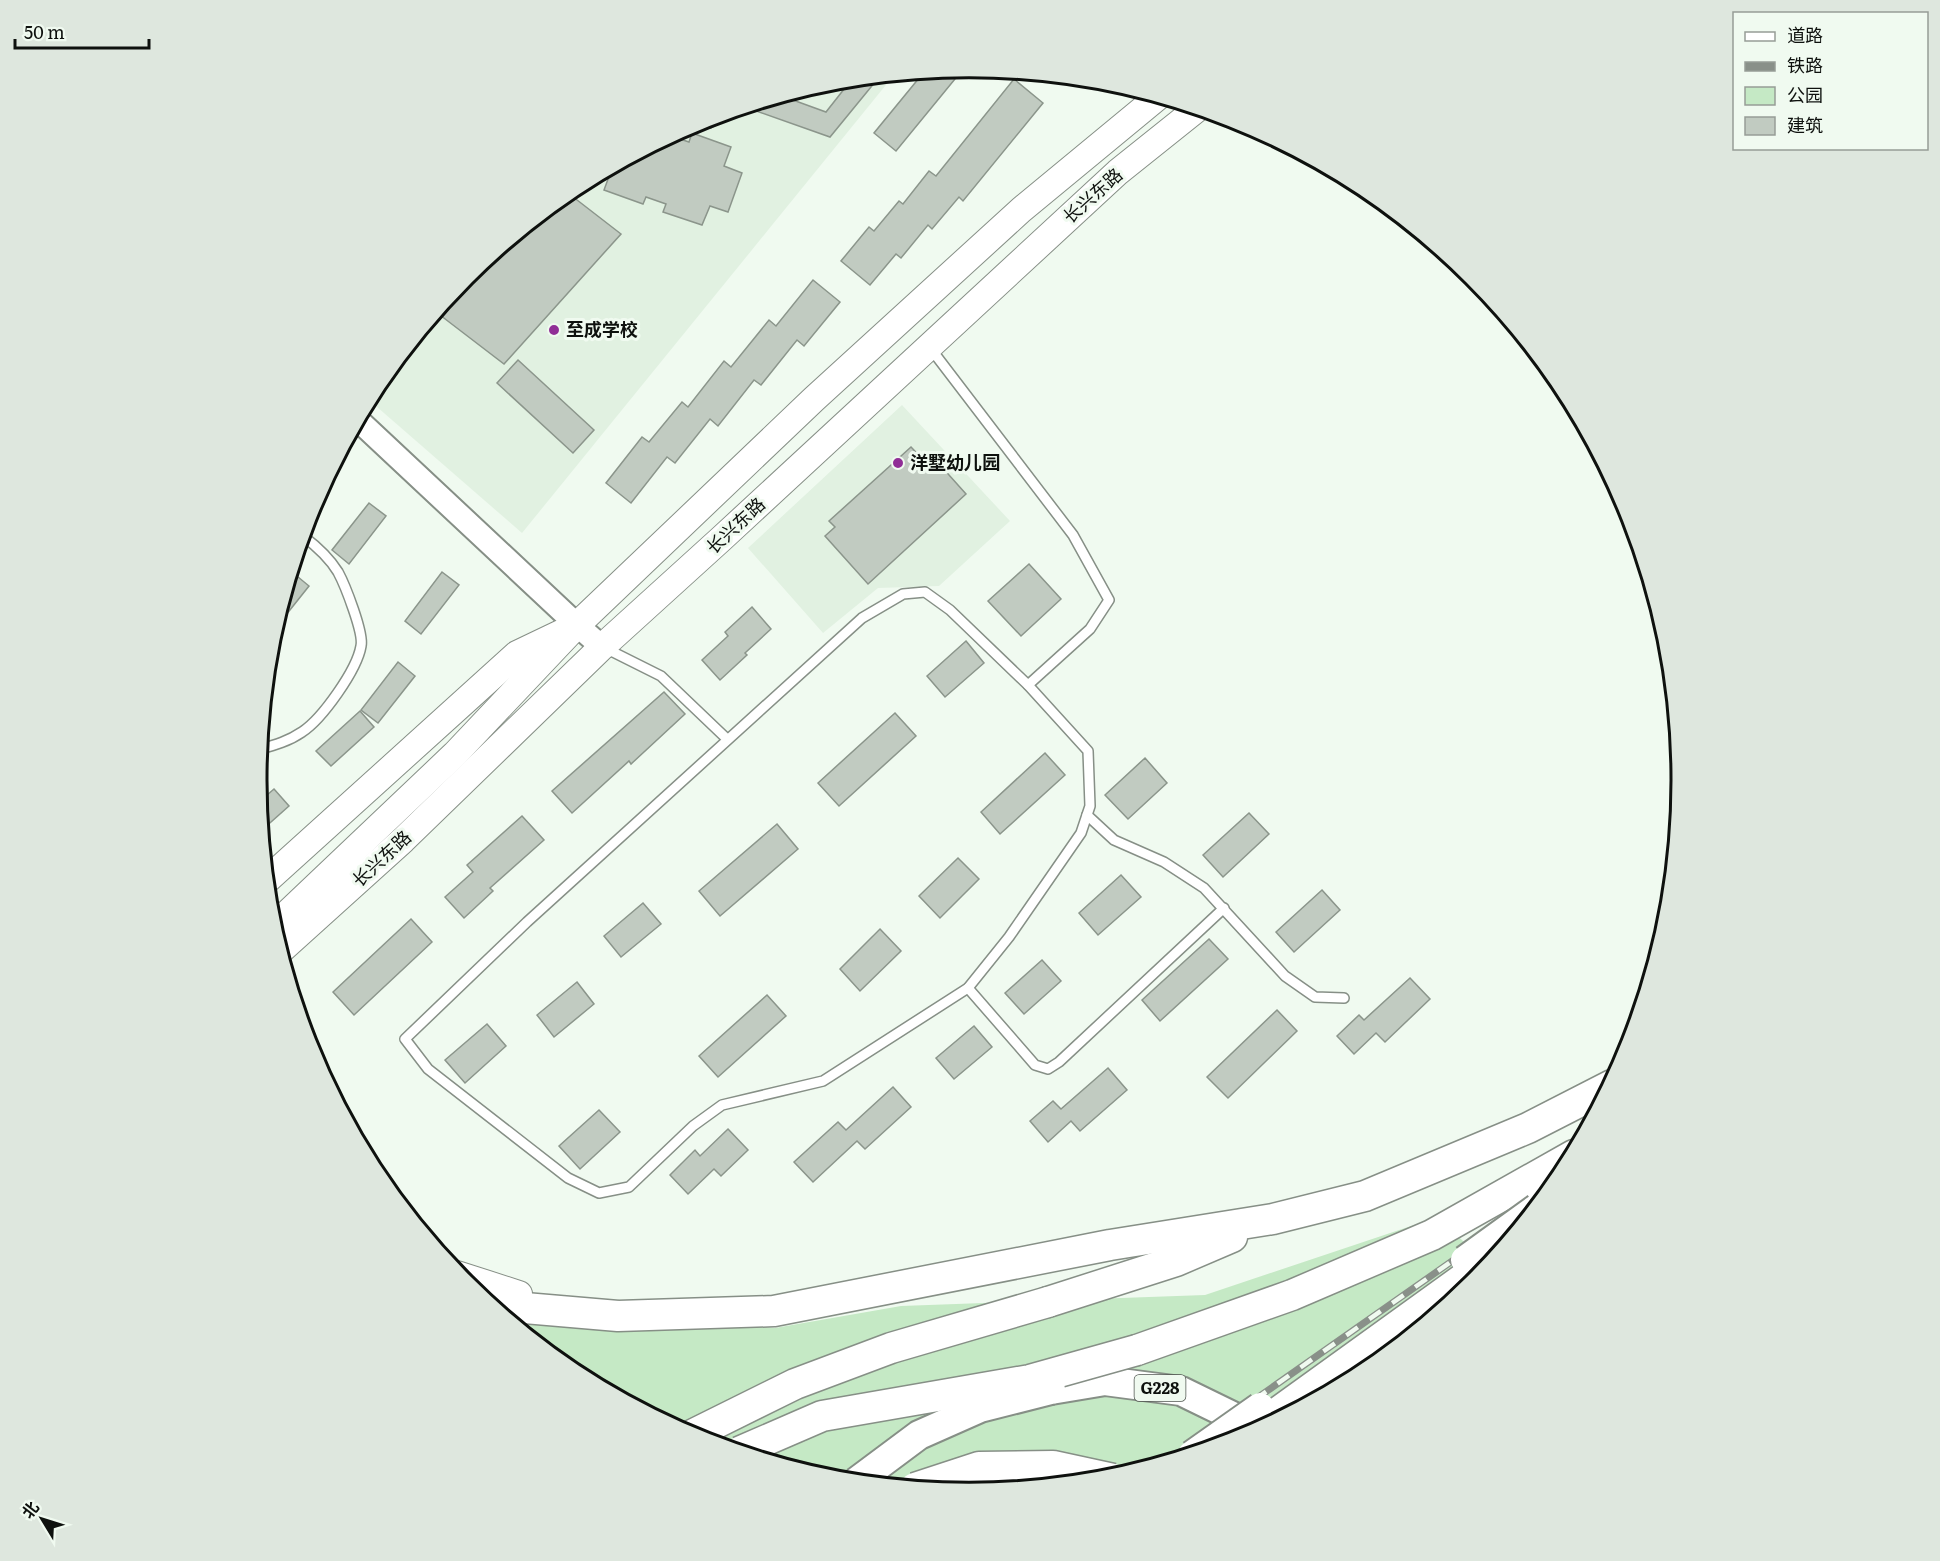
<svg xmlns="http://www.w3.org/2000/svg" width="1940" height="1561" font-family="Literata,'Noto Sans SC',serif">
<rect width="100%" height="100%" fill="#f0faf0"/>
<g fill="#e1f1e1">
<path d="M894,75L522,533L369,400L377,384L466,276L574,187L697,122L831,81Z"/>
<path d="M902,405L1010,521L939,586L878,588L823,633L748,548Z"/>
</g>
<path fill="#c5e9c5" d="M1438,1217L1489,1266L1474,1285L1366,1374L1243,1439L1109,1480L970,1493L831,1480L697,1439L574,1373L495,1308L775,1328L901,1306L1205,1295Z"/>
<g fill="#c1cbc1" stroke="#8b958b" stroke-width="1.5">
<path d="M964,68L896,151L874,133L924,72Z"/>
<path d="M880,76L830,137L745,107L782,96L826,112L852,79Z"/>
<path d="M1014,79L1043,103L963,201L959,197L932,229L928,225L901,258L896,254L870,285L841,261L869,227L874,231L899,201L903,204L929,171L936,176Z"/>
<path d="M692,133L731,147L724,166L742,173L728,212L710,206L702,225L663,212L666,204L646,197L643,204L604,190L611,171L608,170L671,136L689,142Z"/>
<path d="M568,193L621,234L504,364L436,312L466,276Z"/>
<path d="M813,280L840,302L804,346L797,340L761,385L754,380L718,426L710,419L675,463L667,457L631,503L606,483L642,437L649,442L682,402L688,407L724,361L731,367L769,320L776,326Z"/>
<path d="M518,360L594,430L573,453L497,383Z"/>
<path d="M911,447L935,472L941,466L966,494L868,584L825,536L835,527L829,521Z"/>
<path d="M369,503L386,516L349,564L332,550Z"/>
<path d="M1029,564L1061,599L1021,636L988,601Z"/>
<path d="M292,572L309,586L274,630Z"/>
<path d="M442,572L459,585L421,634L405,621Z"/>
<path d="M752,607L771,629L745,653L747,655L720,680L702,660L728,636L725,632Z"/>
<path d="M966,641L984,663L945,697L927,676Z"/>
<path d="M398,662L415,676L378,723L361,710Z"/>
<path d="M664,692L685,714L631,764L629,761L572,813L552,791Z"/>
<path d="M360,711L374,727L331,766L316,751Z"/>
<path d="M895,713L916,736L839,806L818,783Z"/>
<path d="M1045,753L1065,775L1000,834L981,812Z"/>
<path d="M1145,758L1167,783L1128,819L1105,795Z"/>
<path d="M274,789L289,806L262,830L259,802Z"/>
<path d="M1249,813L1269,834L1223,877L1203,855Z"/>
<path d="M522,816L544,840L490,888L493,891L464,918L445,897L473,872L467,865Z"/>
<path d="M777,824L798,849L720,916L699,891Z"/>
<path d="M958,858L979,879L940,918L919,896Z"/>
<path d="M1121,875L1141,897L1098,935L1079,913Z"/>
<path d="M1322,890L1340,910L1294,952L1276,932Z"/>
<path d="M643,903L661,924L621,957L604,936Z"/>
<path d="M411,919L432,942L354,1015L333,992Z"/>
<path d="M880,929L901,951L860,991L840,969Z"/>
<path d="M1209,939L1228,959L1160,1021L1142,1000Z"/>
<path d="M1042,960L1061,981L1024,1014L1005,993Z"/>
<path d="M1410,978L1430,999L1385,1042L1376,1033L1354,1054L1337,1036L1359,1015L1364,1020Z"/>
<path d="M577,982L594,1004L554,1037L537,1015Z"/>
<path d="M767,995L786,1016L718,1077L699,1056Z"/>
<path d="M1277,1010L1297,1031L1228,1098L1207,1077Z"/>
<path d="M487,1024L506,1046L465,1083L445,1060Z"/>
<path d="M974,1026L992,1047L954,1079L936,1058Z"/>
<path d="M1108,1068L1127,1090L1080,1131L1071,1121L1048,1142L1030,1121L1053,1101L1061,1109Z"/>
<path d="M893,1087L911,1107L865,1149L857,1141L813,1182L794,1162L838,1122L846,1130Z"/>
<path d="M599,1110L620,1132L580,1169L559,1146Z"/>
<path d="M728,1129L748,1150L721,1176L714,1169L688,1194L670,1175L695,1150L700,1156Z"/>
</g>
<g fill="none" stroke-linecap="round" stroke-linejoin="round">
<defs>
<g id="service">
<path d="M702,120L709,123L714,120L716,116"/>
<path d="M931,349L1073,535L1109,600L1090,629L1028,685"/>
<path d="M925,592L950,610L1028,685L1088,751L1090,806L1081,833L1009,937L968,988L823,1081L722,1105L693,1126L629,1187L599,1193L568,1178L428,1069L405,1039L527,922L862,618L903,594Z"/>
<path d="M605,648L661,676L727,739"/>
<path d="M260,749C275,745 289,741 302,732C322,719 357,670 361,646C364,633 345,585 338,572C330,559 315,545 303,536"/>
<path d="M1087,815L1114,840L1164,862L1204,888L1285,976L1315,997L1344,998"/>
<path d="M968,988L1035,1065L1048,1069L1059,1062L1224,908"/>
</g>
<path id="tertiary" d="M358,420L577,625L602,647"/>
<g id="secondary">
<path d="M267,880L517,654L563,632"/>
<path d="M273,927L455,754L577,625L814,399L1021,210L1159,96"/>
<path d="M280,951L403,840L602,647L721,539L1118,172L1198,108"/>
<path d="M457,1274L519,1294"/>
</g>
<path id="primary" d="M1051,1390L1105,1381L1181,1391L1261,1430"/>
<g id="trunk">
<path d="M483,1298L513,1307L618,1316L774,1311L1110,1245L1273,1219L1365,1196L1528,1128L1612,1085"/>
<path d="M1048,1302L1176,1261L1232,1237"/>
<path d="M1137,1350L1292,1295L1432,1235L1574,1155"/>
</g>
</defs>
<use href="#service" stroke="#868f86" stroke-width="12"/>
<use href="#tertiary" stroke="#868f86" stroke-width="26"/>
<use href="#secondary" stroke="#868f86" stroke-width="28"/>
<use href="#primary" stroke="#868f86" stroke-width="32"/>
<use href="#trunk" stroke="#868f86" stroke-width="33"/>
<use href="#service" stroke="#fff" stroke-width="9"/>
<use href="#tertiary" stroke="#fff" stroke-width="22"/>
<use href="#secondary" stroke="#fff" stroke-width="26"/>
<use href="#primary" stroke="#fff" stroke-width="28"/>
<use href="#trunk" stroke="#fff" stroke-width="30"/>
<defs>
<g id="rail">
<path d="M1264,1428L1489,1266"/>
<path d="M1163,1464L1549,1193"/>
</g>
</defs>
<use href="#rail" stroke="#899089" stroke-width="7"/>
<use href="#rail" stroke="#f0faf0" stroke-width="4.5" stroke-dasharray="14" stroke-linecap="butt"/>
<defs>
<g id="primary-bridge">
<path d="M1465,1260L1537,1208"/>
<path d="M1192,1455L1260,1407"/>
<path d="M856,1482L919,1435L980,1408L1051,1390"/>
</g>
<g id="trunk-bridge">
<path d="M690,1436L795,1384L891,1348L1048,1302"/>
<path d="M1238,1441L1503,1250"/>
<path d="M739,1452L822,1416L1030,1380L1137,1350"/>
<path d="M915,1488L979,1467L1053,1466L1113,1479"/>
</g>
</defs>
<use href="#primary-bridge" stroke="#868f86" stroke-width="32" stroke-linecap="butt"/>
<use href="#trunk-bridge" stroke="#868f86" stroke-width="33" stroke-linecap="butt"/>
<use href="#primary-bridge" stroke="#fff" stroke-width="28"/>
<use href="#trunk-bridge" stroke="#fff" stroke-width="30"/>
</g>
<g fill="#902e96" stroke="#f0faf0" stroke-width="2">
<circle cx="554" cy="330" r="6"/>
<circle cx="898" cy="463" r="6"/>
</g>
<g text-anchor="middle" stroke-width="6" stroke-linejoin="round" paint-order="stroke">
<rect fill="#f0faf0" stroke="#525752" stroke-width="1.5" x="1134.5" y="1375" width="51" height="26" rx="4.5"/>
<g font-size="16" font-weight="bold" fill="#0e110e">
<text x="1160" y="1394">G228</text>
</g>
<g font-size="18" fill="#0e110e" stroke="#f0faf0">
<text transform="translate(1093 196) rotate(-42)" y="6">长兴东路</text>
<text transform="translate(736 526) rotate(-43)" y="6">长兴东路</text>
<text transform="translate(382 859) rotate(-43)" y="6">长兴东路</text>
</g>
<g font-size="18" font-weight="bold" fill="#0e110e" stroke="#f0faf0" text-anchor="start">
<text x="566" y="336">至成学校</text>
<text x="910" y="469">洋墅幼儿园</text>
</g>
</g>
<path d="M0 0H1940V1561H0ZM267 780a702 702 0 1 1 1404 0a702 702 0 1 1-1404 0Z" fill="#dee7de" fill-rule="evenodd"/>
<path fill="none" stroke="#0e110e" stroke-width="3" d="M267 780a702 702 0 1 1 1404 0a702 702 0 1 1-1404 0Z"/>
<rect x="1733" y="12" width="195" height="138" fill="#f0faf0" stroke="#969d96" stroke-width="1.5"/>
<rect x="1745" y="32" width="30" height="9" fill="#ffffff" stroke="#969d96" stroke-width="1.5"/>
<text x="1787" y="42" font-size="18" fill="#0e110e">道路</text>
<rect x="1745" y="62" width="30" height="9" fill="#899089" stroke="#969d96" stroke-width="1.5"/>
<text x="1787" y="72" font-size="18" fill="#0e110e">铁路</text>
<rect x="1745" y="87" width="30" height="18" fill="#c5e9c5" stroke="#969d96" stroke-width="1.5"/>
<text x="1787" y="102" font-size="18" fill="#0e110e">公园</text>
<rect x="1745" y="117" width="30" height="18" fill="#c1cbc1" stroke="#969d96" stroke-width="1.5"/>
<text x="1787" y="132" font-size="18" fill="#0e110e">建筑</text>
<g transform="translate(42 1519) rotate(308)" stroke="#f0faf0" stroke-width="4.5" paint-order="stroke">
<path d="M0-4.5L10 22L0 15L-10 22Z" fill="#0e110e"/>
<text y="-9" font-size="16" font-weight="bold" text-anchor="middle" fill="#0e110e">北</text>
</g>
<path d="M15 39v9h134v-9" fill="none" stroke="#0e110e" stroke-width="3"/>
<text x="24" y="39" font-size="18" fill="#0e110e" stroke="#f0faf0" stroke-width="4.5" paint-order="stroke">50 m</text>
</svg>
